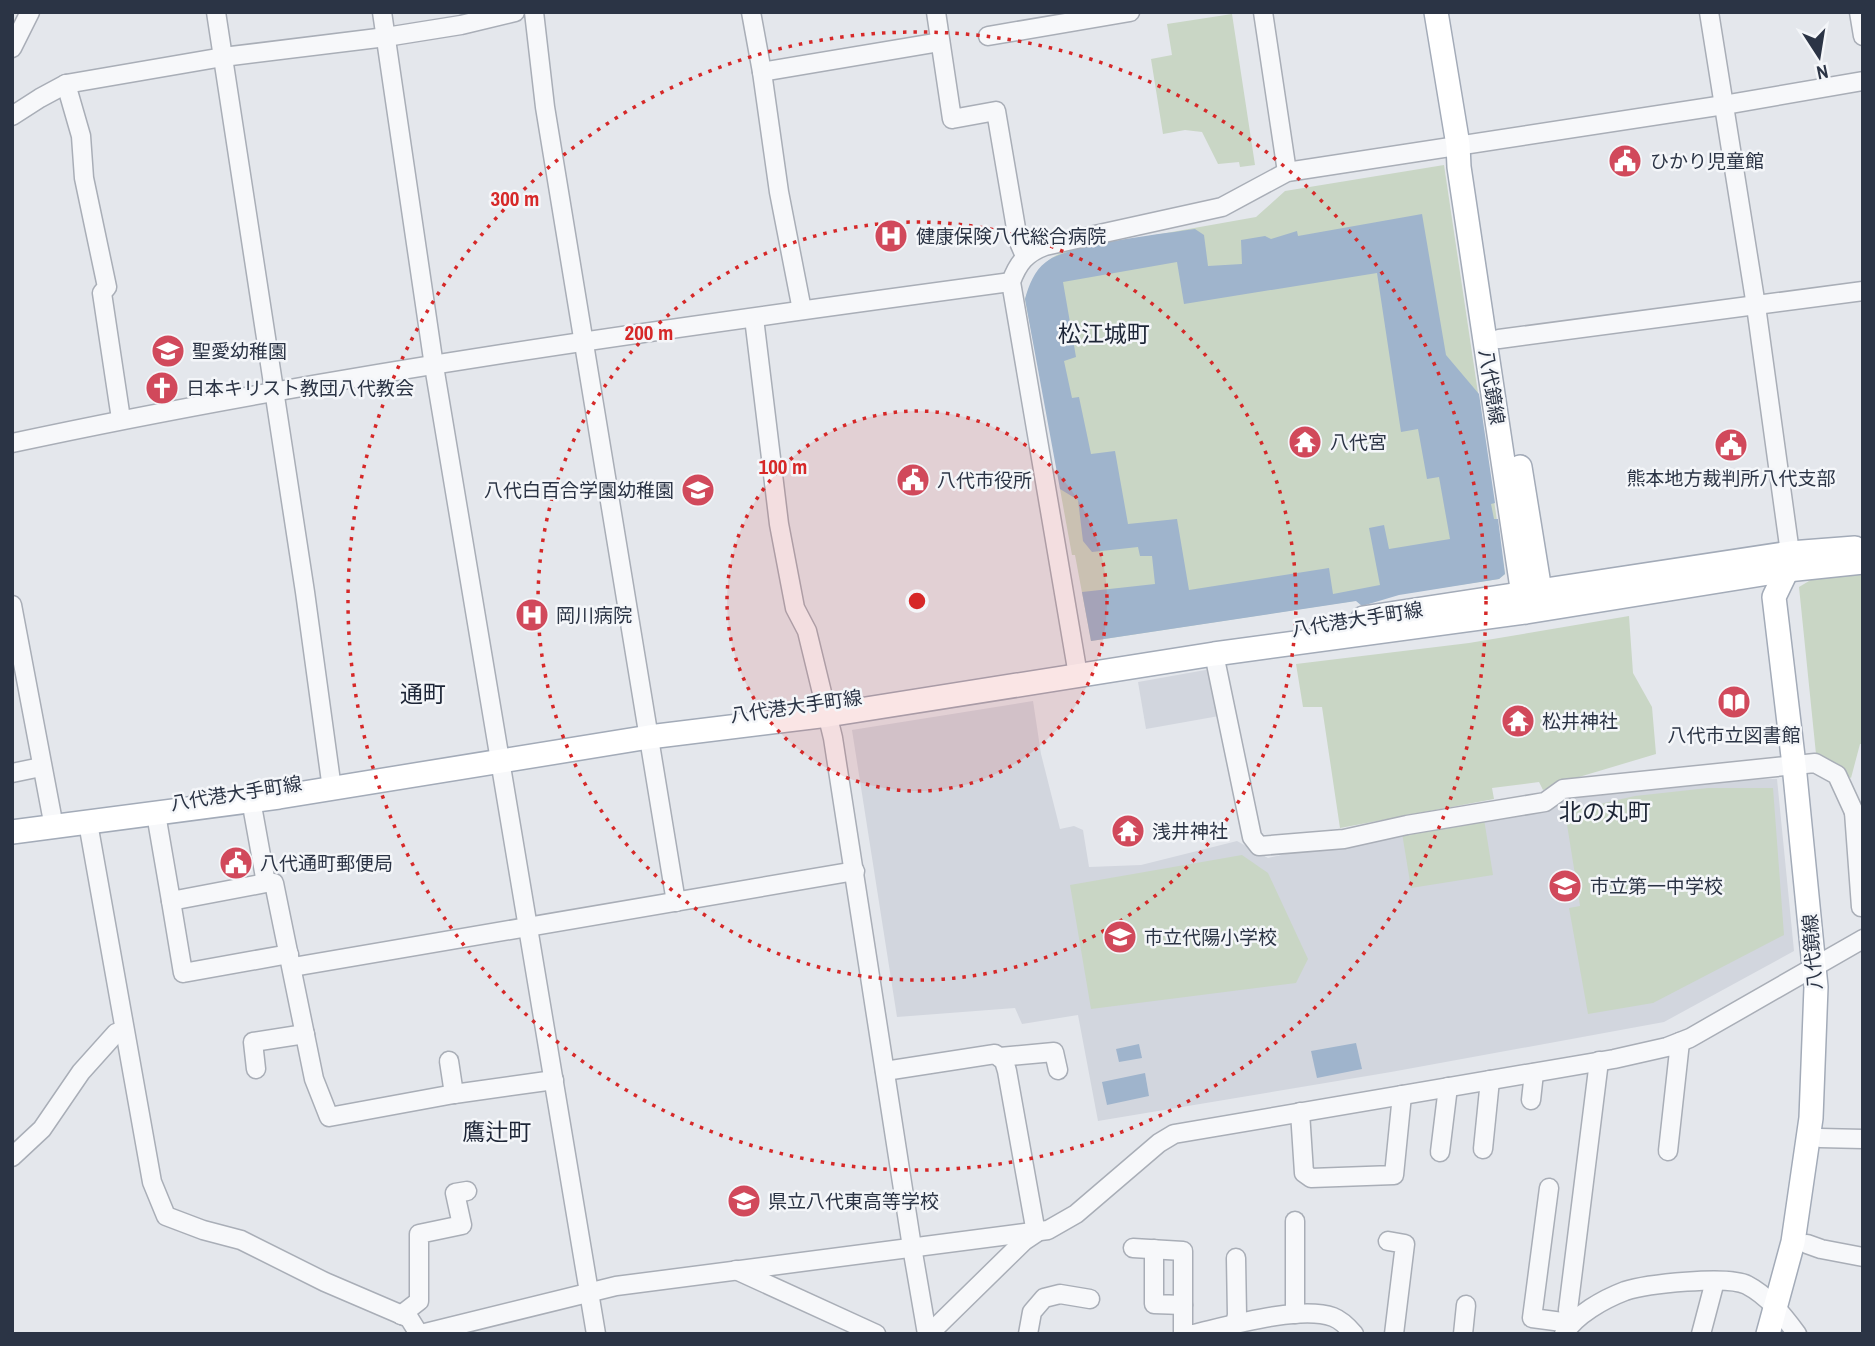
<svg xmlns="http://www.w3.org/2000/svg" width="1875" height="1346" font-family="'Archivo Narrow','Noto Sans JP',sans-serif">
<rect width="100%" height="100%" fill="#e4e7ec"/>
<g fill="#d2d6de">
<path d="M1211,669L1219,716L1146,729L1138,682Z"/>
<path d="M1033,701L1041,754L1060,829L1074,826L1083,830L1089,867L1141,865L1237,841L1268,858L1562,793L1691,780L1777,779L1794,951L1664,1022L1391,1072L1098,1121L1078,1015L1022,1024L1015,1008L897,1017L852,730Z"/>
</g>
<g fill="#c9d6c5">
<path d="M1232,14L1255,165L1240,167L1239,162L1218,164L1202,132L1185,130L1163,134L1151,59L1172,55L1167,24Z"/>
<path d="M1444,165L1505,574L1499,579L1091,641L1075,555H1072L1060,489H1062L1025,299C1033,276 1041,261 1065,251L1256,217L1285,191Z"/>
<path d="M1863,572V744H1860L1851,778L1816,754L1799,587L1814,578Z"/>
<path d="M1629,616L1633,673L1652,707L1656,754L1579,777L1543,790L1539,782L1492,788L1494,799L1340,828L1322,707H1303L1296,664L1469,643Z"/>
<path d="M1708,788H1773L1784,935L1653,1003L1588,1014L1569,908L1580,906L1565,812L1635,796Z"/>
<path d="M1484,819L1493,875L1411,888L1402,833Z"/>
<path d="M1242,855L1268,873L1308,959L1296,983L1091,1009L1070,885Z"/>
</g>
<g fill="#9fb4cc" fill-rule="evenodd">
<path d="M1422,214L1446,355L1479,394L1495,503L1491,504L1494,519H1498L1505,574L1499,579L1399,595L1362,606L1356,601L1091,641L1082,592L1155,584L1152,556H1140L1138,547L1092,552L1083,541L1078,500L1060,489L1025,299C1029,285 1034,271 1046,262C1067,244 1163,234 1195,229L1204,235L1208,266L1242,264L1241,240L1265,236L1271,239L1297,231L1298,236ZM1177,262L1184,304L1377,273L1401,432L1418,429L1427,479L1439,477L1450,539L1389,549L1384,525L1369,528L1380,585L1333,594L1329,568L1189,590L1177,519L1128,524L1115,451L1091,454L1079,397L1072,398L1064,361L1076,357L1063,282Z"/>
<path d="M1356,1043L1362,1069L1317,1078L1311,1051Z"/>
<path d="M1139,1044L1142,1058L1119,1062L1116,1049Z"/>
<path d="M1145,1073L1149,1096L1107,1105L1102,1082Z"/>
</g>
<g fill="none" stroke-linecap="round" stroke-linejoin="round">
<defs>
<g id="minor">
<path d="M216,12L305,592L332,789"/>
<path d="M382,12L434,366L596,1334"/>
<path d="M534,12L545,107L676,902"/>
<path d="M751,12L762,72L779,192L802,310"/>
<path d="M936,12L952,119L996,111L1018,240L1025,256"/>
<path d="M1263,12L1287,172"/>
<path d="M1709,12L1756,306L1790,553"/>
<path d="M1859,12L1863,36"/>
<path d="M988,36L1130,12"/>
<path d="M12,48L30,12"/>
<path d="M762,72L940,42"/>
<path d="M66,84L81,136L84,178L107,287L102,293L121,419"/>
<path d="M12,116L40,98L66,84L223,57L386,37L461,25L515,12"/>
<path d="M754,318L779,524L795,608L807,631L833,738L912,1247L927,1334"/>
<path d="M1499,339L1863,291"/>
<path d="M12,443C342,372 677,327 1011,282"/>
<path d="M12,605L54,827"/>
<path d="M1214,654L1252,837L1259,846L1344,839L1407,825L1545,802L1563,789L1815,763L1837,775L1854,812L1863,818"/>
<path d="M1078,675L1011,282C1018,263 1026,253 1045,246L1222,207L1287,172L1724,105L1863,81"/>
<path d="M12,773L41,767"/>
<path d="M251,800L266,883H274L314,1079L329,1117L454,1094L554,1080"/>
<path d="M1854,812L1861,907"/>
<path d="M156,814L171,901L266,883"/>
<path d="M88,823L152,1182L166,1216L203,1230L241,1240L325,1282L409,1318L419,1334"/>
<path d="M171,901L183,973L289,954"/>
<path d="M293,967L855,871"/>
<path d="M1000,1057L1054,1052L1058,1070"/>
<path d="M449,1061L454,1094"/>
<path d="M256,1069L253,1042L305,1034"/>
<path d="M885,1071L995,1054L1004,1061L1007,1071L1036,1233L1024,1241L929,1334"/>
<path d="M1531,1100L1534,1073"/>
<path d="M1300,1112L1304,1173L1311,1178L1394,1175L1402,1095"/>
<path d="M1820,1138L1863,1139"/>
<path d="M1483,1149L1490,1080"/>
<path d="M1668,1151L1680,1042"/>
<path d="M1440,1152L1448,1087"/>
<path d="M12,1157L42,1129L81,1072L116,1033L123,1031"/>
<path d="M1549,1188L1532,1318L1570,1323"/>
<path d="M1388,1241L1405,1244L1394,1334"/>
<path d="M1807,1244L1821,1249L1863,1257"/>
<path d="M1133,1248L1183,1251V1334"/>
<path d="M1154,1249V1304L1183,1305"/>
<path d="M736,1270L876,1334"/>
<path d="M1295,1314V1221"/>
<path d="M401,1315L419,1301V1234L462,1225L455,1193L467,1191"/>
<path d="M1570,1323L1568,1310L1599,1061"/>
<path d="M1235,1324L1237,1315L1236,1258"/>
<path d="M421,1334L616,1286L1048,1230L1076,1214L1159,1143L1174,1134L1614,1059L1667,1047L1690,1038L1863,939"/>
<path d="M1028,1334L1032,1312L1044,1298L1060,1294L1090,1299"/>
<path d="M1193,1334C1228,1326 1300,1305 1333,1317C1341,1320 1348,1327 1354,1334"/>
<path d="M1463,1334L1466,1305"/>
<path d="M1564,1334C1575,1315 1604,1299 1625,1291C1646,1284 1728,1275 1747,1285C1768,1296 1783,1315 1797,1334"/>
<path d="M1701,1334L1715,1281"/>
</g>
<g id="major">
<path d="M1436,12L1458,145L1459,167L1525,608"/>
<path d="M1520,467L1542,603"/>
<path d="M1363,618L1790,553L1855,548"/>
<path d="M12,832L279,797L649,737L828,715L1214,654L1526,612L1787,570L1863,562"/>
<path d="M1768,1334L1793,1242L1811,1118L1816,987L1794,765L1774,597L1787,570L1789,559"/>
</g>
</defs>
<use href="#minor" stroke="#a9aeb7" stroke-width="21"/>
<use href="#major" stroke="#a3abb8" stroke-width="26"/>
<use href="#minor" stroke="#f7f8fa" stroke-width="18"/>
<use href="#major" stroke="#fff" stroke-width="23"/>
</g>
<circle cx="917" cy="601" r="190" fill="#d62828" fill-opacity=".12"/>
<g fill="none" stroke="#d62828" stroke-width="3.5" stroke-dasharray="3.5 7">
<circle cx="917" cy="601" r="190"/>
<circle cx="917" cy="601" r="379"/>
<circle cx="917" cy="601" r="569"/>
</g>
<defs>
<symbol id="civic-disc" viewBox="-11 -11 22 22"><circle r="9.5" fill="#d1495b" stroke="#f4f6f9"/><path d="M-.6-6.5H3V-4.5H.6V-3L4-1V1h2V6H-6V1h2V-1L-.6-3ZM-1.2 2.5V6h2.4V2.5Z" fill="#fff"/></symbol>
<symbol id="hospital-disc" viewBox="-11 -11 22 22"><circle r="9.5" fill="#d1495b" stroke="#f4f6f9"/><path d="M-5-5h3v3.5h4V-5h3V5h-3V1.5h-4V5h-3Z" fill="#fff"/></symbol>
<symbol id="school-disc" viewBox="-11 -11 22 22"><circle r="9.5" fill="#d1495b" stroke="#f4f6f9"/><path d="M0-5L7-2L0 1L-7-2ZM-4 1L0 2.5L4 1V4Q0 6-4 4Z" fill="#fff"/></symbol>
<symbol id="church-disc" viewBox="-11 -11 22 22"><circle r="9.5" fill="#d1495b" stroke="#f4f6f9"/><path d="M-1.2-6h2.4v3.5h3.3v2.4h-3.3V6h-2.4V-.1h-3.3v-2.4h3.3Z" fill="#fff"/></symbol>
<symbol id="temple-disc" viewBox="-11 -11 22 22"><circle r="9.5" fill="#d1495b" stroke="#f4f6f9"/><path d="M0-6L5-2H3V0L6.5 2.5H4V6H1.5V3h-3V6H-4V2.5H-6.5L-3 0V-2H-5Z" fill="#fff"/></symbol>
<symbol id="library-disc" viewBox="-11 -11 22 22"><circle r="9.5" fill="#d1495b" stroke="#f4f6f9"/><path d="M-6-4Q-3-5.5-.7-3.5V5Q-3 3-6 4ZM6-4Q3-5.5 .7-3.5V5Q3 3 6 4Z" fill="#fff"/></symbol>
</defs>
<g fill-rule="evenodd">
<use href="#civic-disc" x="1606" y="142" width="38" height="38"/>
<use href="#hospital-disc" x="872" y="217" width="38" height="38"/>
<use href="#school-disc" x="149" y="332" width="38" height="38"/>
<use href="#church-disc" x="143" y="369" width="38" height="38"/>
<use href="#temple-disc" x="1286" y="423" width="38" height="38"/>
<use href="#civic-disc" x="1712" y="426" width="38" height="38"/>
<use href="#civic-disc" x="894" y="461" width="38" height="38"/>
<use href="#school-disc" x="679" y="471" width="38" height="38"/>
<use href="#hospital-disc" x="513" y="596" width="38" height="38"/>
<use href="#library-disc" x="1715" y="683" width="38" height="38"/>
<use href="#temple-disc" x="1499" y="702" width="38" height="38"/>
<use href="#temple-disc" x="1109" y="812" width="38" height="38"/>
<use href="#civic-disc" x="217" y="844" width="38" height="38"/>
<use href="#school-disc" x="1546" y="867" width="38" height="38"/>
<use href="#school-disc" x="1101" y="918" width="38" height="38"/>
<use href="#school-disc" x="725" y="1182" width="38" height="38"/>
</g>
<g text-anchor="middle" stroke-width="5" stroke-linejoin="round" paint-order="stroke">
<g font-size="19" fill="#2b3445" stroke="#f4f6f9" text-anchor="start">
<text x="1650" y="168">ひかり児童館</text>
<text x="916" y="243">健康保険八代総合病院</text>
<text x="192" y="358">聖愛幼稚園</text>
<text x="186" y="395">日本キリスト教団八代教会</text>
<text x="1330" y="449">八代宮</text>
<text x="1731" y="485" text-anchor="middle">熊本地方裁判所八代支部</text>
<text x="937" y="487">八代市役所</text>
<text x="674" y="497" text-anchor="end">八代白百合学園幼稚園</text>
<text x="556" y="622">岡川病院</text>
<text x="1542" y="728">松井神社</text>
<text x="1734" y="742" text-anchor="middle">八代市立図書館</text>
<text x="1152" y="838">浅井神社</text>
<text x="260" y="870">八代通町郵便局</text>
<text x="1590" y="893">市立第一中学校</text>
<text x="1144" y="944">市立代陽小学校</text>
<text x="768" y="1208">県立八代東高等学校</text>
</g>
<g font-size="19" fill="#2b3445" stroke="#f4f6f9">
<text transform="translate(1492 387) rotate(81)" y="7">八代鏡線</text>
<text transform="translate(1357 619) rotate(-9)" y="7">八代港大手町線</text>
<text transform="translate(796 706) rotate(-8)" y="7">八代港大手町線</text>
<text transform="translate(236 793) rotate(-9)" y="7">八代港大手町線</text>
<text transform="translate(1812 952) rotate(-94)" y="7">八代鏡線</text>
</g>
<g font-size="23" fill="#1d2536" stroke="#f4f6f9">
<text x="1104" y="342">松江城町</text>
<text x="423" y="702">通町</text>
<text x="1605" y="820">北の丸町</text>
<text x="497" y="1140">鷹辻町</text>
</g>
</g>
<circle cx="917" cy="601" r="10" fill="#d62828" stroke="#f4f6f9" stroke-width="3.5"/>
<g font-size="21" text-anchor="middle" font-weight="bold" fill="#d62828" stroke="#f4f6f9" stroke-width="5" stroke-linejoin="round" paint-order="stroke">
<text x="515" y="206">300 m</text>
<text x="649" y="340">200 m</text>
<text x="783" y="474">100 m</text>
</g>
<rect width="1875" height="1346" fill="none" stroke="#2b3445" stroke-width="28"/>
<g transform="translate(1819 56) rotate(168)" stroke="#f4f6f9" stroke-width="5" paint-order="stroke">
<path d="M0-5L12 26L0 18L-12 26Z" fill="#2b3445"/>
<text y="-10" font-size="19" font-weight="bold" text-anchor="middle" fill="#2b3445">N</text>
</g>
</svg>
